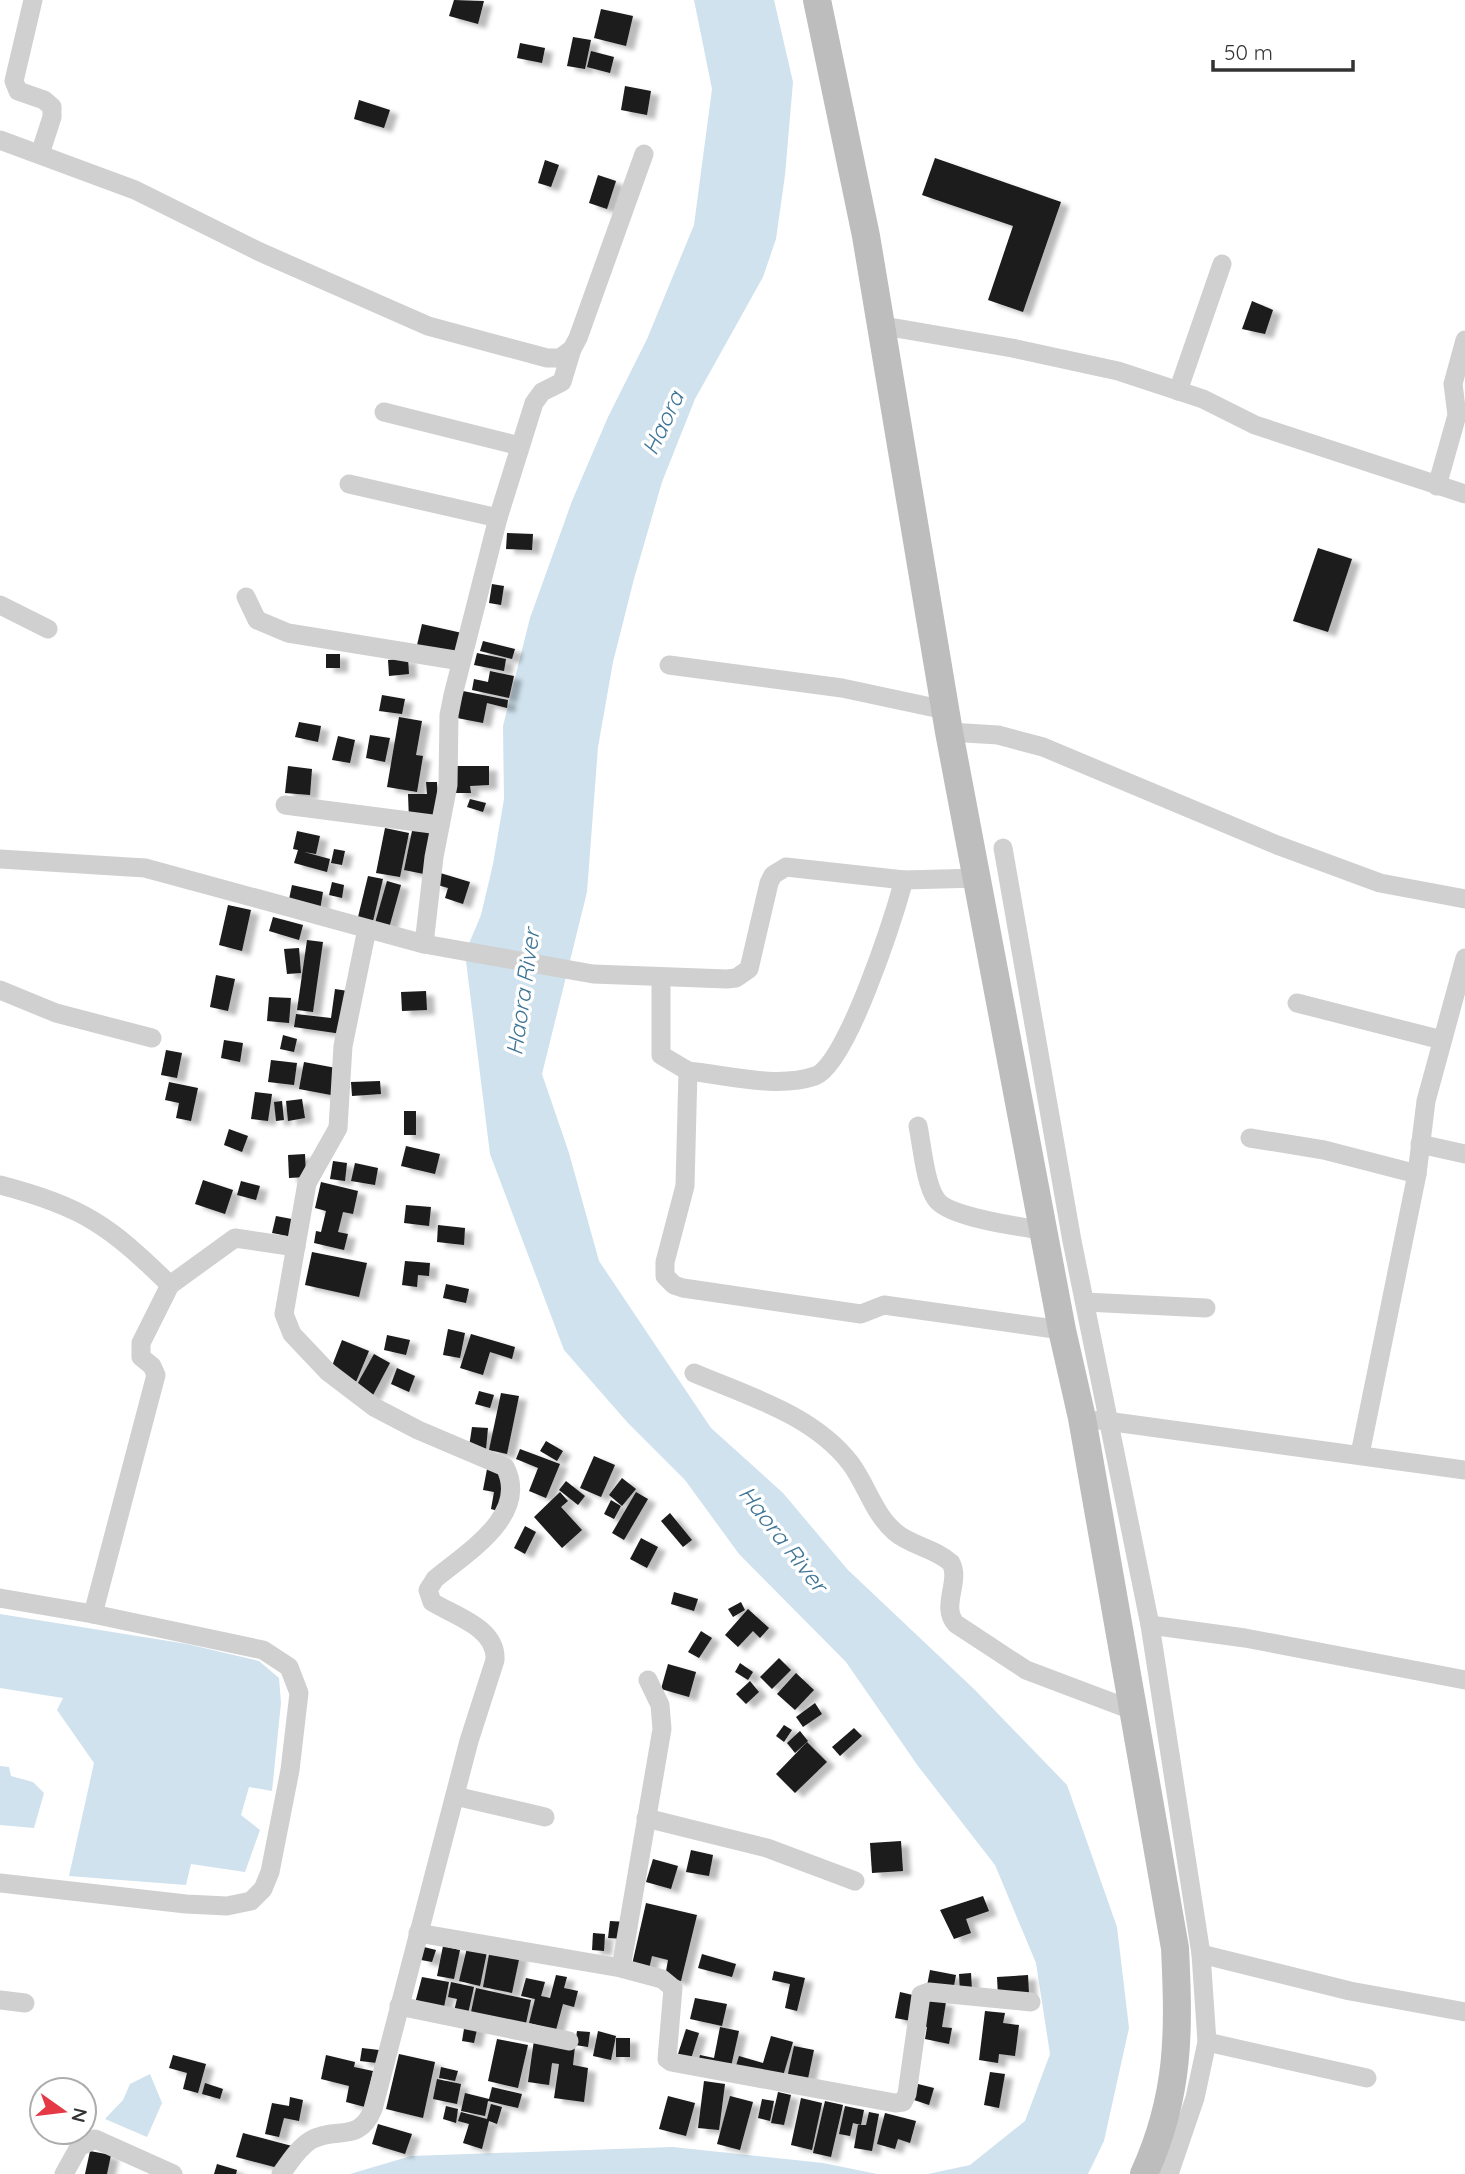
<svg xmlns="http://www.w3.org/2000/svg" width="1465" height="2174" font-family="Quicksand,sans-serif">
<defs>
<filter id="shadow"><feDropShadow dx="8" dy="4.5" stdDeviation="2" flood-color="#0004"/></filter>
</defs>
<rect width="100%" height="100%" fill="#fff"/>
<g fill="#cfe2ee">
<path d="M694,0H774L793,82L785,175L776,239L763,277L695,399L662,482L634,579L613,662L598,747L587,892L542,1074L569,1153L599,1261L711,1428L783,1493L848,1570L975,1690L1067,1785L1117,1927L1129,2028L1104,2141L1088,2174H928L970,2165L1025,2121L1050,2054L1036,1963L995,1865L918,1766L846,1662L739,1554L685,1480L628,1423L564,1350L490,1154L465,953L481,915L493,864L504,799L503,726L530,618L572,501L608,417L647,339L694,225L712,89Z"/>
<path d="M0,1614L187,1644L259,1661L279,1678L281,1703L272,1791L249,1787L241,1815L260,1830L245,1872L191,1864L186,1885L69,1876L94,1763L57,1710L63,1698L0,1688Z"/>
<path d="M0,1766L9,1767L11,1776L33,1782L44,1793L34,1828L0,1825Z"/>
<path d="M150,2074L162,2103L147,2137L105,2119L123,2100L130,2084Z"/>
<path d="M673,2147L823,2163L877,2174H350L411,2156Z"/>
</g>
<g fill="#1a1a1a" filter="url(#shadow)">
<path d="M454,0L484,1L478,24L449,16Z"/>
<path d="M601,9L633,16L626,46L594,38Z"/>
<path d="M573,37L591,40L585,69L567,66Z"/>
<path d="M520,43L545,48L542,63L517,58Z"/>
<path d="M591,51L614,57L610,73L587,67Z"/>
<path d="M625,86L651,91L647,115L621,110Z"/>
<path d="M359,100L390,110L384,128L354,119Z"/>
<path d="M935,158L1061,202L1023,312L988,300L1013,226L922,195Z"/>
<path d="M545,160L559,165L551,187L538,183Z"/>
<path d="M598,175L616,181L607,209L589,203Z"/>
<path d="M1252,301L1273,310L1265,334L1242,329Z"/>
<path d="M507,533L533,534L532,550L506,549Z"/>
<path d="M1318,548L1352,559L1328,632L1293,621Z"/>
<path d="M492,584L504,586L501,605L489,603Z"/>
<path d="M422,624L462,633L458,654L417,645Z"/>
<path d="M483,641L515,649L512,659L480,651Z"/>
<path d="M477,653L506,659L504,671L474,665Z"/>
<rect x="326" y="654" width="14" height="14"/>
<path d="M408,658L409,674L389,676L388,660Z"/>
<path d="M490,671L514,676L509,698L472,690L474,679L488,682Z"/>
<path d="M463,691L508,700L507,708L487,703L483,723L457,718Z"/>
<path d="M382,695L405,699L402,714L379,711Z"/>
<path d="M399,717L422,721L416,755L423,756L417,792L387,787Z"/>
<path d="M299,722L321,726L318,742L295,737Z"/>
<path d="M370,735L390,738L385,762L366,758Z"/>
<path d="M338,736L355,740L350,763L332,760Z"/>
<path d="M288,766L312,769L310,795L285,793Z"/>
<path d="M456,766H489V785L470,786L471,793H456Z"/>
<path d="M426,782H437L438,819L409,820L408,794H427Z"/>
<path d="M470,799L486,803L483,812L467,807Z"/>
<path d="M413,826L433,831L424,874L404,870Z"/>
<path d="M385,828L409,833L400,877L376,873Z"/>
<path d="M297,831L320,836L316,854L304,852L330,859L327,872L294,863L298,850L293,849Z"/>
<path d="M334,849L345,851L342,865L331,863Z"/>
<path d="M437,872L470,882L463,904L445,898L448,888L434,884Z"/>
<path d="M368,876L383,879L373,921L358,917Z"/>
<path d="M387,881L401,885L389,928L375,923Z"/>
<path d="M332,882L344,885L342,898L329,895Z"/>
<path d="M292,885L323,892L320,910L288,904Z"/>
<path d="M228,905L251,910L242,951L219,945Z"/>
<path d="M273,917L303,925L299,940L269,931Z"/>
<path d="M307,940L323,942L313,1012L297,1010Z"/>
<path d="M299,948L301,973L287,974L284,949Z"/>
<path d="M216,975L235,979L228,1011L210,1007Z"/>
<path d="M335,989L348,991L342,1034L294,1027L296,1014L331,1018Z"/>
<path d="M426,991L427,1010L402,1011L401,992Z"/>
<path d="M269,997L291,998L289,1023L267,1021Z"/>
<path d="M283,1035L297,1039L294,1052L280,1049Z"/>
<path d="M224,1040L243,1043L240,1062L221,1058Z"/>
<path d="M166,1050L182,1053L177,1078L161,1075Z"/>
<path d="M271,1060L297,1063L294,1085L268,1082Z"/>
<path d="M304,1062L336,1068L331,1095L299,1089Z"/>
<path d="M380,1081L381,1094L352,1096L351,1082Z"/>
<path d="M169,1082L198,1088L191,1121L176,1118L179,1103L165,1100Z"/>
<path d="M255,1092L272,1094L268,1121L251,1119Z"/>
<path d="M302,1099L305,1118L288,1121L286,1101Z"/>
<path d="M282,1101L284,1120L276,1121L274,1102Z"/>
<rect x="404" y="1111" width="12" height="24"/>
<path d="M229,1129L248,1136L242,1152L224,1145Z"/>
<path d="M406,1146L440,1154L435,1174L401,1166Z"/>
<path d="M305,1154L306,1177L289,1178L288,1155Z"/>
<path d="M333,1161L347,1163L345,1181L330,1179Z"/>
<path d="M355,1163L378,1168L375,1185L351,1181Z"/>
<path d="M203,1180L233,1190L225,1214L195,1204Z"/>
<path d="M241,1181L260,1186L256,1200L237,1195Z"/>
<path d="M321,1182L358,1191L353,1214L343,1212L338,1232L348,1234L344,1250L314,1243L316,1231L321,1232L326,1211L315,1208Z"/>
<path d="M406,1205L431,1207L429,1226L404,1223Z"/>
<path d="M276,1216L297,1220L293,1237L272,1233Z"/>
<path d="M438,1225L465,1228L464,1245L437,1242Z"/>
<path d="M312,1252L367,1263L359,1297L305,1285Z"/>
<path d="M405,1261L430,1263L429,1276L418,1275L417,1287L402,1285Z"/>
<path d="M446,1284L469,1289L466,1303L443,1298Z"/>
<path d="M448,1329L465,1333L460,1358L443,1355Z"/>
<path d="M471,1334L515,1347L512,1359L490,1352L483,1375L460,1368Z"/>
<path d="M387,1335L410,1340L406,1355L384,1350Z"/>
<path d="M342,1340L369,1351L356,1382L330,1371Z"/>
<path d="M374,1354L390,1363L372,1397L355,1388Z"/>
<path d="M397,1368L415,1376L409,1392L391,1384Z"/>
<path d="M479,1391L494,1395L490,1408L475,1404Z"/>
<path d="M501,1393L519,1396L507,1454L489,1450Z"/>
<path d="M472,1427L488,1428L486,1449L469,1447Z"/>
<path d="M546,1441L563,1451L557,1461L540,1451Z"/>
<path d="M520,1449L560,1464L546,1498L529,1491L538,1468L516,1459Z"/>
<path d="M594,1456L615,1465L601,1497L580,1488Z"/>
<path d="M487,1469L505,1472L498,1511L491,1509L494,1492L483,1490Z"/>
<path d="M622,1478L636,1489L622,1506L609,1495Z"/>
<path d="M566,1481L585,1496L578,1505L559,1490Z"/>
<path d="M560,1492L568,1501L561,1507L582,1530L562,1548L534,1517Z"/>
<path d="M636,1492L648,1499L624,1540L612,1533Z"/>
<path d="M611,1500L621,1506L614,1519L604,1514Z"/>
<path d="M670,1513L692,1540L683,1547L661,1521Z"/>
<path d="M525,1526L536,1532L525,1554L514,1548Z"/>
<path d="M641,1538L658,1547L647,1568L630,1559Z"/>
<path d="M674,1592L698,1599L694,1611L671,1604Z"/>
<path d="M741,1602L745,1610L733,1617L728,1609Z"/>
<path d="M748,1609L769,1628L760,1638L753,1631L738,1647L725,1635Z"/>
<path d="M701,1631L712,1638L699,1658L688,1652Z"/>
<path d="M779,1658L791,1670L772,1689L760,1677Z"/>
<path d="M740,1663L753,1672L748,1680L735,1672Z"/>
<path d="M668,1664L696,1672L689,1697L661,1689Z"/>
<path d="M796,1673L814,1690L795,1710L777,1694Z"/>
<path d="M750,1681L759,1692L746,1704L736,1694Z"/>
<path d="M815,1703L822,1714L803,1727L796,1717Z"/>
<path d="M784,1725L792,1730L784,1742L776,1736Z"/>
<path d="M854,1728L862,1736L840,1756L832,1747Z"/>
<path d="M800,1731L808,1741L795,1753L787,1743Z"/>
<path d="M807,1742L827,1762L795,1793L776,1774Z"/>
<path d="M901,1841L903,1871L872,1873L870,1843Z"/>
<path d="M691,1850L713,1855L709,1876L686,1872Z"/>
<path d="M653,1859L678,1866L671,1889L646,1882Z"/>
<path d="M983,1896L989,1911L966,1919L971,1933L954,1939L940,1910Z"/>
<path d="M646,1903L697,1915L681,1981L665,1977L668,1960L652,1956L648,1973L631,1969Z"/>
<path d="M610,1921L627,1922L625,1939L608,1938Z"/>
<path d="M593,1933L605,1934L604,1951L592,1950Z"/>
<path d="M443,1946L460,1950L454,1979L437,1976Z"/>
<path d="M424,1947L436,1950L432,1962L421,1960Z"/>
<path d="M467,1948L487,1952L480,1986L459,1981Z"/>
<path d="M490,1949L520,1955L512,1993L483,1987Z"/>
<path d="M702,1954L736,1964L732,1977L698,1968Z"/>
<path d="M930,1970L956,1975L953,1991L927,1986Z"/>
<path d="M774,1971L805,1978L797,2011L785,2008L790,1984L772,1980Z"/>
<path d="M971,1973L972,1991L960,1992L959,1974Z"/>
<path d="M556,1975L567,1977L564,1988L578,1991L574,2007L563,2004L556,2030L529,2023L535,1999L521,1996L526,1978L545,1982L541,1996L550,1998Z"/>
<path d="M1028,1975L1029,1994L998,1996L997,1977Z"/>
<path d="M422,1977L449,1982L443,2012L414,2007Z"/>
<path d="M451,1982L474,1987L467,2018L453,2015L457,1999L448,1997Z"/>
<path d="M476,1988L531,2000L525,2028L470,2017Z"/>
<path d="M900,1992L917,1996L911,2021L895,2018Z"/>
<path d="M695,1998L727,2004L722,2026L690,2019Z"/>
<path d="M923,1998L946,2002L942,2027L952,2028L949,2044L925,2039L927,2027L918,2025Z"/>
<path d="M985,2011L1005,2013L1003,2023L1019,2025L1015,2056L999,2054L998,2063L979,2060Z"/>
<path d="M465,2023L478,2025L474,2043L462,2041Z"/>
<path d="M720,2027L739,2031L730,2071L697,2065L700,2055L714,2058Z"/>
<path d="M686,2029L699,2033L690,2062L677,2057Z"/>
<path d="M577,2031L590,2032L588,2047L575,2045Z"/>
<path d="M598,2031L616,2036L611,2060L593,2056Z"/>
<path d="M771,2036L793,2042L781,2083L734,2072L739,2056L763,2063Z"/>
<rect x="616" y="2038" width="14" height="19"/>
<path d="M497,2039L528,2045L518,2088L488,2081Z"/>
<path d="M534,2040L575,2046L573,2065L588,2068L584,2102L554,2098L559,2064L552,2063L549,2085L528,2082Z"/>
<path d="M794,2046L814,2050L806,2088L786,2083Z"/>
<path d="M362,2048L379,2050L377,2063L360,2061Z"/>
<path d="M399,2054L435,2062L423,2118L386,2109Z"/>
<path d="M173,2055L206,2064L198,2093L183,2089L187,2073L169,2068Z"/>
<path d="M326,2055L355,2062L354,2067L373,2071L365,2107L346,2102L349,2086L321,2079Z"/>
<path d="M441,2067L458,2071L455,2081L439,2078Z"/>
<path d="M990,2072L1005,2074L999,2108L984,2105Z"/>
<path d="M437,2079L461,2084L457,2104L433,2099Z"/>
<path d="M704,2081L725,2084L719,2130L698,2128Z"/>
<path d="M205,2083L223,2089L220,2099L202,2094Z"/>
<path d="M918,2084L934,2088L929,2105L914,2100Z"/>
<path d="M492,2087L522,2094L518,2108L488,2101L485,2116L461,2111L465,2093L489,2099Z"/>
<path d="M778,2092L791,2095L784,2125L771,2123Z"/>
<path d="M668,2096L695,2103L686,2136L659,2129Z"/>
<path d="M730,2096L753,2102L740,2150L717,2144Z"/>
<path d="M290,2097L303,2100L299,2121L284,2118L279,2137L265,2134L272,2103L289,2106Z"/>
<path d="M801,2098L822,2103L812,2150L791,2145Z"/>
<path d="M762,2099L774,2101L770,2121L758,2118Z"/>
<path d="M825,2101L843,2105L831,2157L813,2153Z"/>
<path d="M491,2104L502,2107L497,2124L489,2121L482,2149L463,2143L469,2124L458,2121L461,2112L487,2119Z"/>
<path d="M446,2106L458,2109L456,2123L443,2119Z"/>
<path d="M845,2106L864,2110L861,2125L853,2123L850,2136L839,2134Z"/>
<path d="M869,2112L879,2114L872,2151L854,2148L858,2125H866Z"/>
<path d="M885,2113L916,2121L910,2143L898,2139L895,2149L877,2144Z"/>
<path d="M378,2124L412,2134L405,2154L372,2144Z"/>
<path d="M243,2133L292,2146L282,2169L236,2157Z"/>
<path d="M90,2151L111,2155L107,2174H85Z"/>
<path d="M217,2164L237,2170L236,2174H214Z"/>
</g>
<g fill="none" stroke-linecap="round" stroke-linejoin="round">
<g stroke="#d0d0d0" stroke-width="19">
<path d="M33,0L14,81L18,91L44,100L52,107V117L40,154"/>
<path d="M0,140L135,190L260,252L428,326L547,358H560L572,349L578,338L644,154"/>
<path d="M878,325L1012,348L1118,371L1203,399L1255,425L1465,494"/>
<path d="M1178,391L1222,264"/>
<path d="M384,412L520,446"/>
<path d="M349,484L498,518"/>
<path d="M1437,486L1457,415L1453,384L1465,340"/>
<path d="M246,597L257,620L288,633L461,661"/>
<path d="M0,605L48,629"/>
<path d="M669,665L842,688L945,710"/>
<path d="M949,732L998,735L1043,747L1277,845L1380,883L1465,899"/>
<path d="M285,805L440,825"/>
<path d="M1003,848L1072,1241L1150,1625L1201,1954L1207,2042L1195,2098L1169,2174"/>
<path d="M0,859L145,868L424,944L593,974L727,979L736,978L749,969L769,883L773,875L786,867L904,880L979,878"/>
<path d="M904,880C894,916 847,1065 815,1076C777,1089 727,1075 688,1071L685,1186L665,1262V1276L674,1285L683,1288L861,1314L884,1305L1062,1330"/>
<path d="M424,944L434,857L448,785L449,715L453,695L498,518L534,403L542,392L562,382L572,349"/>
<path d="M661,978V1055L688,1071"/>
<path d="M0,990L56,1013L152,1038"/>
<path d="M1297,1003L1442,1040"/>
<path d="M918,1126C922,1145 925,1183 936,1199C948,1218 1021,1226 1044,1231"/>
<path d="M1250,1138L1324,1150L1417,1174"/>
<path d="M1420,1144L1465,1154"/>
<path d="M0,1185C83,1207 109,1225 170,1285"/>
<path d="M1085,1302L1206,1308"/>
<path d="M694,1373C748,1396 814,1415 851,1464C867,1486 874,1514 895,1532C911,1546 935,1548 951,1563C961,1581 940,1607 956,1624L1026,1670L1132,1710"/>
<path d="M1099,1420L1465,1470"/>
<path d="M1360,1454L1417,1174L1426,1101L1465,958"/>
<path d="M0,1598L93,1614L263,1650L289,1667L299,1693L290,1770L270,1872L263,1889L251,1901L227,1906L186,1904L0,1883"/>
<path d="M93,1614L156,1375L152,1366L141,1357V1343L170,1285L235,1238L296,1247"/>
<path d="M1150,1625L1245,1638L1465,1680"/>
<path d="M455,1796L545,1817"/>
<path d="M646,1818L767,1848L855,1881"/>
<path d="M418,1933L621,1968L662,1979L673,1988L667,2059L671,2062L895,2103L903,2102L907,2094L921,1995L929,1992L1031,2002"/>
<path d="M1201,1954L1350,1991L1465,2012"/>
<path d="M621,1968L662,1729L660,1705L648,1680"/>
<path d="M0,2000L25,2003"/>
<path d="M399,2006L569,2041"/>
<path d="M1207,2042L1367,2078"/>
<path d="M64,2174L79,2147L95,2139L173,2174"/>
<path d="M281,2174C290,2162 298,2148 311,2140C337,2126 359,2144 373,2109L469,1741L495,1660C497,1628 455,1616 432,1602L428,1590L435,1579C466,1553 530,1515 505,1467L418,1430L374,1407L328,1372L292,1334L284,1314L307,1183L338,1128L343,1046L367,929"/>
</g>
<path stroke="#bdbdbd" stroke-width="28" d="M817,0L866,236L949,732L1062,1330L1082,1418L1175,1948C1179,2032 1180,2095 1144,2174"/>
</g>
<g text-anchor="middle" stroke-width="7" stroke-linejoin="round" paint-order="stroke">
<g font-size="23" font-style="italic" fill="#3f7597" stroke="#fff">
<text transform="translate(663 423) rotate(-65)" y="8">Haora</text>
<text transform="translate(523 992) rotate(-82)" y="8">Haora River</text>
<text transform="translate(783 1539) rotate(52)" y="8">Haora River</text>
</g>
</g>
<g transform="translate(63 2111) rotate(104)"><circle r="33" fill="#ffffff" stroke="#adadad" stroke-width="2"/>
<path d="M0-5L12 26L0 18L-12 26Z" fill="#e63946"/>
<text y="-10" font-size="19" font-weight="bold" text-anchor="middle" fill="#333333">N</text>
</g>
<path d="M1213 60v10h140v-10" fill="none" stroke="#333333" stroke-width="3.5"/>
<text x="1224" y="60" font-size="21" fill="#333333" stroke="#ffffff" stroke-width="5" paint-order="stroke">50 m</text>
</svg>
